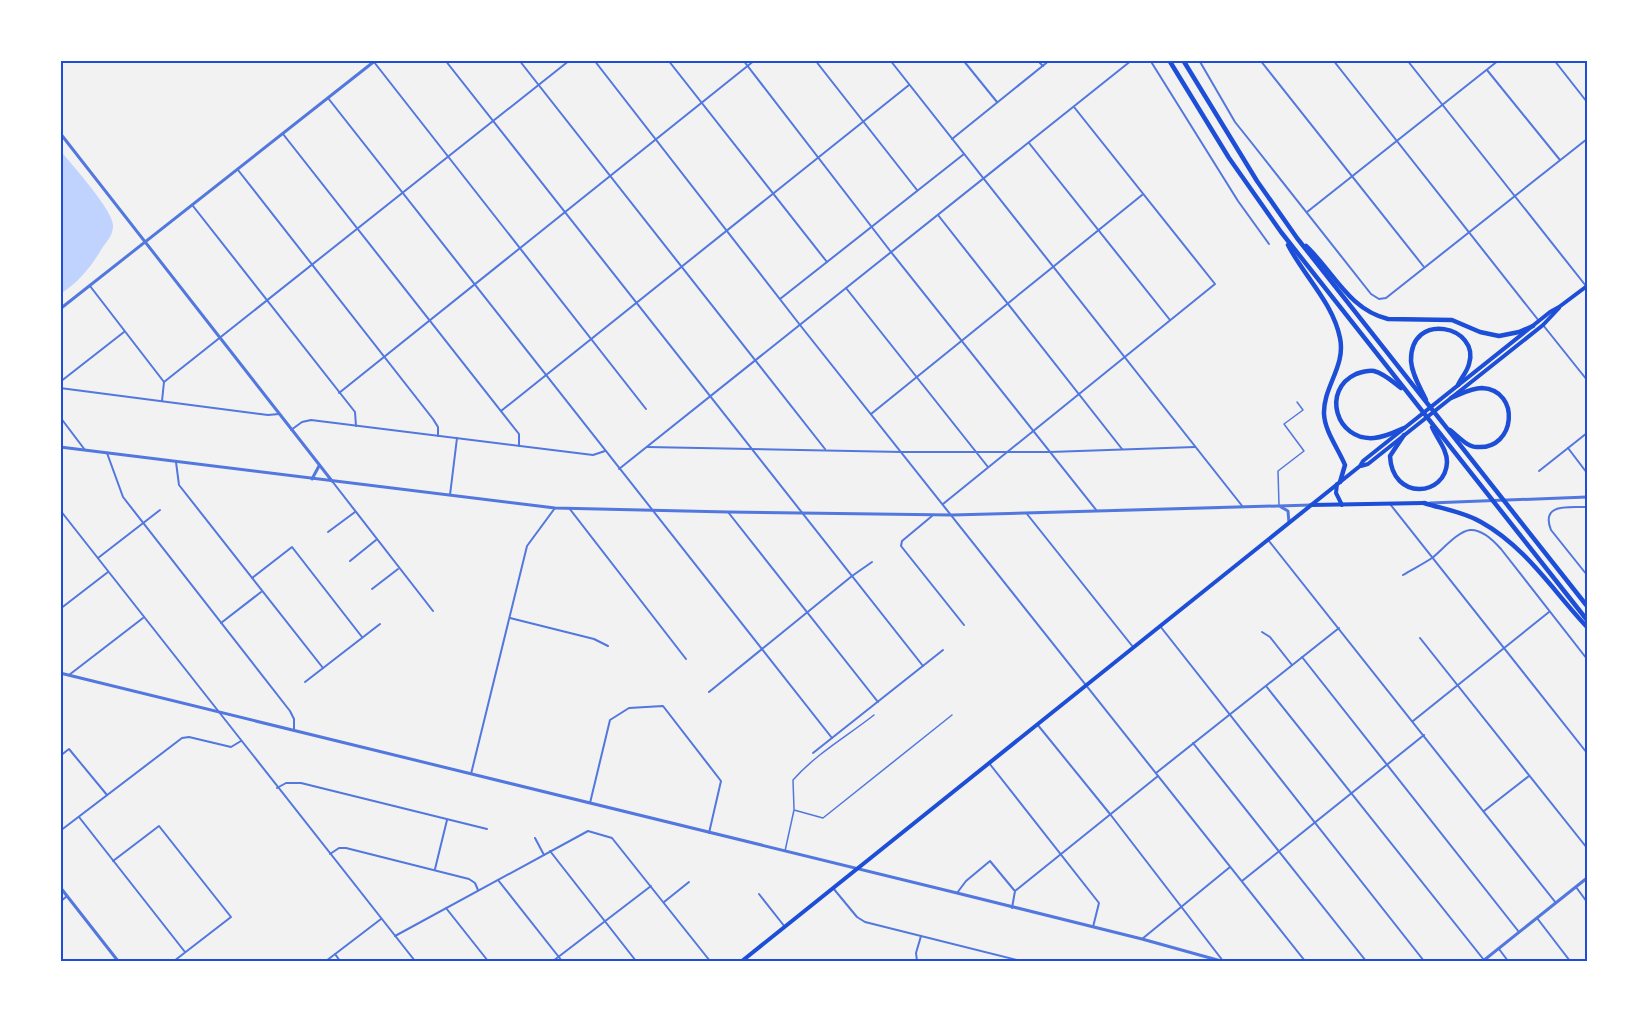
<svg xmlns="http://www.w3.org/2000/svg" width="1647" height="1021" font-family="Merriweather,serif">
<rect width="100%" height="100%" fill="#f2f2f2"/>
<path fill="#bfd3fe" d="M60,150C71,164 114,211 113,226C113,236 106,242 101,250C90,268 78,283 60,294Z"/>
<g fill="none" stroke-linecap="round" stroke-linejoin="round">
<g stroke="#5277de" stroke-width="1.5">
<path d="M1279,505L1278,471L1304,451L1284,424L1303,410L1297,402"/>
<path d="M794,809L793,780C817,753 846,737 874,715"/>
<path d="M785,851L794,810L823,818L952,715"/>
</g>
<g stroke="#5277de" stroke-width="2">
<path d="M445,60L923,666"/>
<path d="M519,60L825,449"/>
<path d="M594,60L800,325L1305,961"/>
<path d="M668,60L827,262"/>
<path d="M743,60L891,252L1097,511"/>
<path d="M815,60L917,190"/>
<path d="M890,60L1243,507"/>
<path d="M963,60L997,102"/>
<path d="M1037,60L1043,66"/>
<path d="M1150,60L1238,201L1269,244"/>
<path d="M1199,60L1235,122L1251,142L1371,294L1379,299L1386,298L1587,139"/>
<path d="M1260,60L1424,267"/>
<path d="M1333,60L1539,321"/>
<path d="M1407,60L1586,286"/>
<path d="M1554,60L1587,102"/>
<path d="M374,62L646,409"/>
<path d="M1487,70L1560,160"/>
<path d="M328,98L832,738"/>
<path d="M283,134L519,434V446"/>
<path d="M952,139L1050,60"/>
<path d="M1029,143L1170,320"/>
<path d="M238,170L433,419L438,427V436"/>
<path d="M193,206L355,412L356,426"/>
<path d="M1307,212L1499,60"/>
<path d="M938,215L1122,449"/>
<path d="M90,286L164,382L162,401"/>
<path d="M846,288L988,467"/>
<path d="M780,299L964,154"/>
<path d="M1543,325L1587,380"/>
<path d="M60,382L124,332"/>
<path d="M164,382L570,60"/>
<path d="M60,388L268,415L279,414"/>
<path d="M339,393L755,60"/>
<path d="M501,411L909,85"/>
<path d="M871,414L1142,195"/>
<path d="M60,417L85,450"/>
<path d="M291,430L302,422L311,420L593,455L605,451"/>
<path d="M647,447L902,452H1050L1195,447"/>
<path d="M1568,448L1587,473"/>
<path d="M107,453L123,497L290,711L294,719V730"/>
<path d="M176,462L179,485L323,668"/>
<path d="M619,469L1132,60"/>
<path d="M1539,471L1587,433"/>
<path d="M332,481L433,611"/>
<path d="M450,495L457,438"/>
<path d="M943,504L1215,284L1074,107"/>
<path d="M1390,504L1587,753"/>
<path d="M1587,507C1570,508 1540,502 1551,530L1587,575"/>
<path d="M569,508L686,659"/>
<path d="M60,510L415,961"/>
<path d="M728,512L878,702"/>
<path d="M1027,514L1133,647"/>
<path d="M932,516L902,541L901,546L964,625"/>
<path d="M328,532L355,512"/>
<path d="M1269,541L1556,903"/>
<path d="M98,558L160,510"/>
<path d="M350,561L376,540"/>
<path d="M1403,575C1413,569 1423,564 1432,558C1441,551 1458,531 1470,530C1482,529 1494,541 1501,549L1587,659"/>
<path d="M252,578L292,547L362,637"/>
<path d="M372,589L398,569"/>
<path d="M60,609L108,572"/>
<path d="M510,618L594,639L608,646"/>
<path d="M221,623L261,592"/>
<path d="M1160,626L1424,961"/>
<path d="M1262,632L1270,637L1292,665"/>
<path d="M1420,638L1587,848"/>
<path d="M1302,657L1519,932"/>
<path d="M69,675L143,618"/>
<path d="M305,682L380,624"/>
<path d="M1266,686L1484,960"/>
<path d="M709,692L852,576L872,562"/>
<path d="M1413,721L1549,612"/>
<path d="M1037,724L1110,814L1223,961"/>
<path d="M1193,743L1366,961"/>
<path d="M813,753L943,650"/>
<path d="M60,756L69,749L107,795"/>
<path d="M989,763L1099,903L1093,927"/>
<path d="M1156,773L1339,628"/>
<path d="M471,774L527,546L555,508"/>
<path d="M277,788L286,783H301L487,829"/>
<path d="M590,803L610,720L629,708L663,706L721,781L709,833"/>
<path d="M1484,811L1529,776"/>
<path d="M79,817L185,952"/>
<path d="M60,831L182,738L189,737L231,747L241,741"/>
<path d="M535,838L544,855"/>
<path d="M550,851L636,961"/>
<path d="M330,854L339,848H346L469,879L475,883L478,890"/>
<path d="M113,861L159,826L231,917L174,961"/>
<path d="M435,869L447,820"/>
<path d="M498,880L562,961"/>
<path d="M1242,881L1424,735"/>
<path d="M1576,887L1587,902"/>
<path d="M833,888L857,917L865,922L1021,961"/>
<path d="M957,893L966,881L990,861L1014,890"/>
<path d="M759,894L785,927"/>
<path d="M60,902L67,896"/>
<path d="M664,902L689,882"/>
<path d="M446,908L488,961"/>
<path d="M1012,908L1015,891L1158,776"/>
<path d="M1537,918L1570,961"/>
<path d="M395,936L588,831L612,838L710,961"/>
<path d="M1142,939L1230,867"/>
<path d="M1499,949L1508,961"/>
<path d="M335,954L340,961"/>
<path d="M326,961L381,919"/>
<path d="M553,961L651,886"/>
<path d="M917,961L916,953L921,936"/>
</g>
<g stroke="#5277de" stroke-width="3">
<path d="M60,133L332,481"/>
<path d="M60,309L376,60"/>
<path d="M60,447L555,508L728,512L952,515L1311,505"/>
<path d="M312,479L319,466"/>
<path d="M1430,503L1587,497"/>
<path d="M1281,507L1288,511L1289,523"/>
<path d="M60,673L957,893L1142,939L1221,961"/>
<path d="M60,887L118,961"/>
<path d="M1483,961L1587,878"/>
</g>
<g stroke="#1d4ed8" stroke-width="4">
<path d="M1361,466L1368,464L1543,325L1559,308"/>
<path d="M1337,484L1336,493L1342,505"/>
<path d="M1311,505L1424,503"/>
<path d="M742,961L1360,466L1363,461L1550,312L1559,307L1587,286"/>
</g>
<g stroke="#1d4ed8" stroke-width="4.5">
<path d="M1169,60L1229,158L1281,232L1587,620"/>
<path d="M1183,60L1257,181L1297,238L1587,606"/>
<path d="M1288,245C1304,276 1333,303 1340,338C1346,366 1323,387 1324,414C1325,432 1338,448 1345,465L1340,482"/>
<path d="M1306,246C1333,271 1349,310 1388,319L1452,320L1480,332L1499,336L1519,332L1533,326"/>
<path d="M1401,388C1393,382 1385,374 1374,371C1368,370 1362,372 1356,374C1321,390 1336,441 1374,438C1385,437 1395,432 1404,428"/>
<path d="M1426,400C1420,387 1412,375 1411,361C1410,310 1481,326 1469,364C1467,372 1461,378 1458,385"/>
<path d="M1450,430C1458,436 1467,447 1477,447C1516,450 1521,390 1482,388C1471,388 1461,394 1451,398"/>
<path d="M1404,435L1390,456C1392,501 1446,497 1447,462C1447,449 1437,439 1432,427"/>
<path d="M1424,503C1443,509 1464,512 1481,522C1526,547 1553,591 1587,627"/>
</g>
</g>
<rect width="1647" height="1021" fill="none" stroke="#ffffff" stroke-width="123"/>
<rect x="62" y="62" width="1524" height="898" fill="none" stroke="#1d4ed8" stroke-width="2"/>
</svg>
